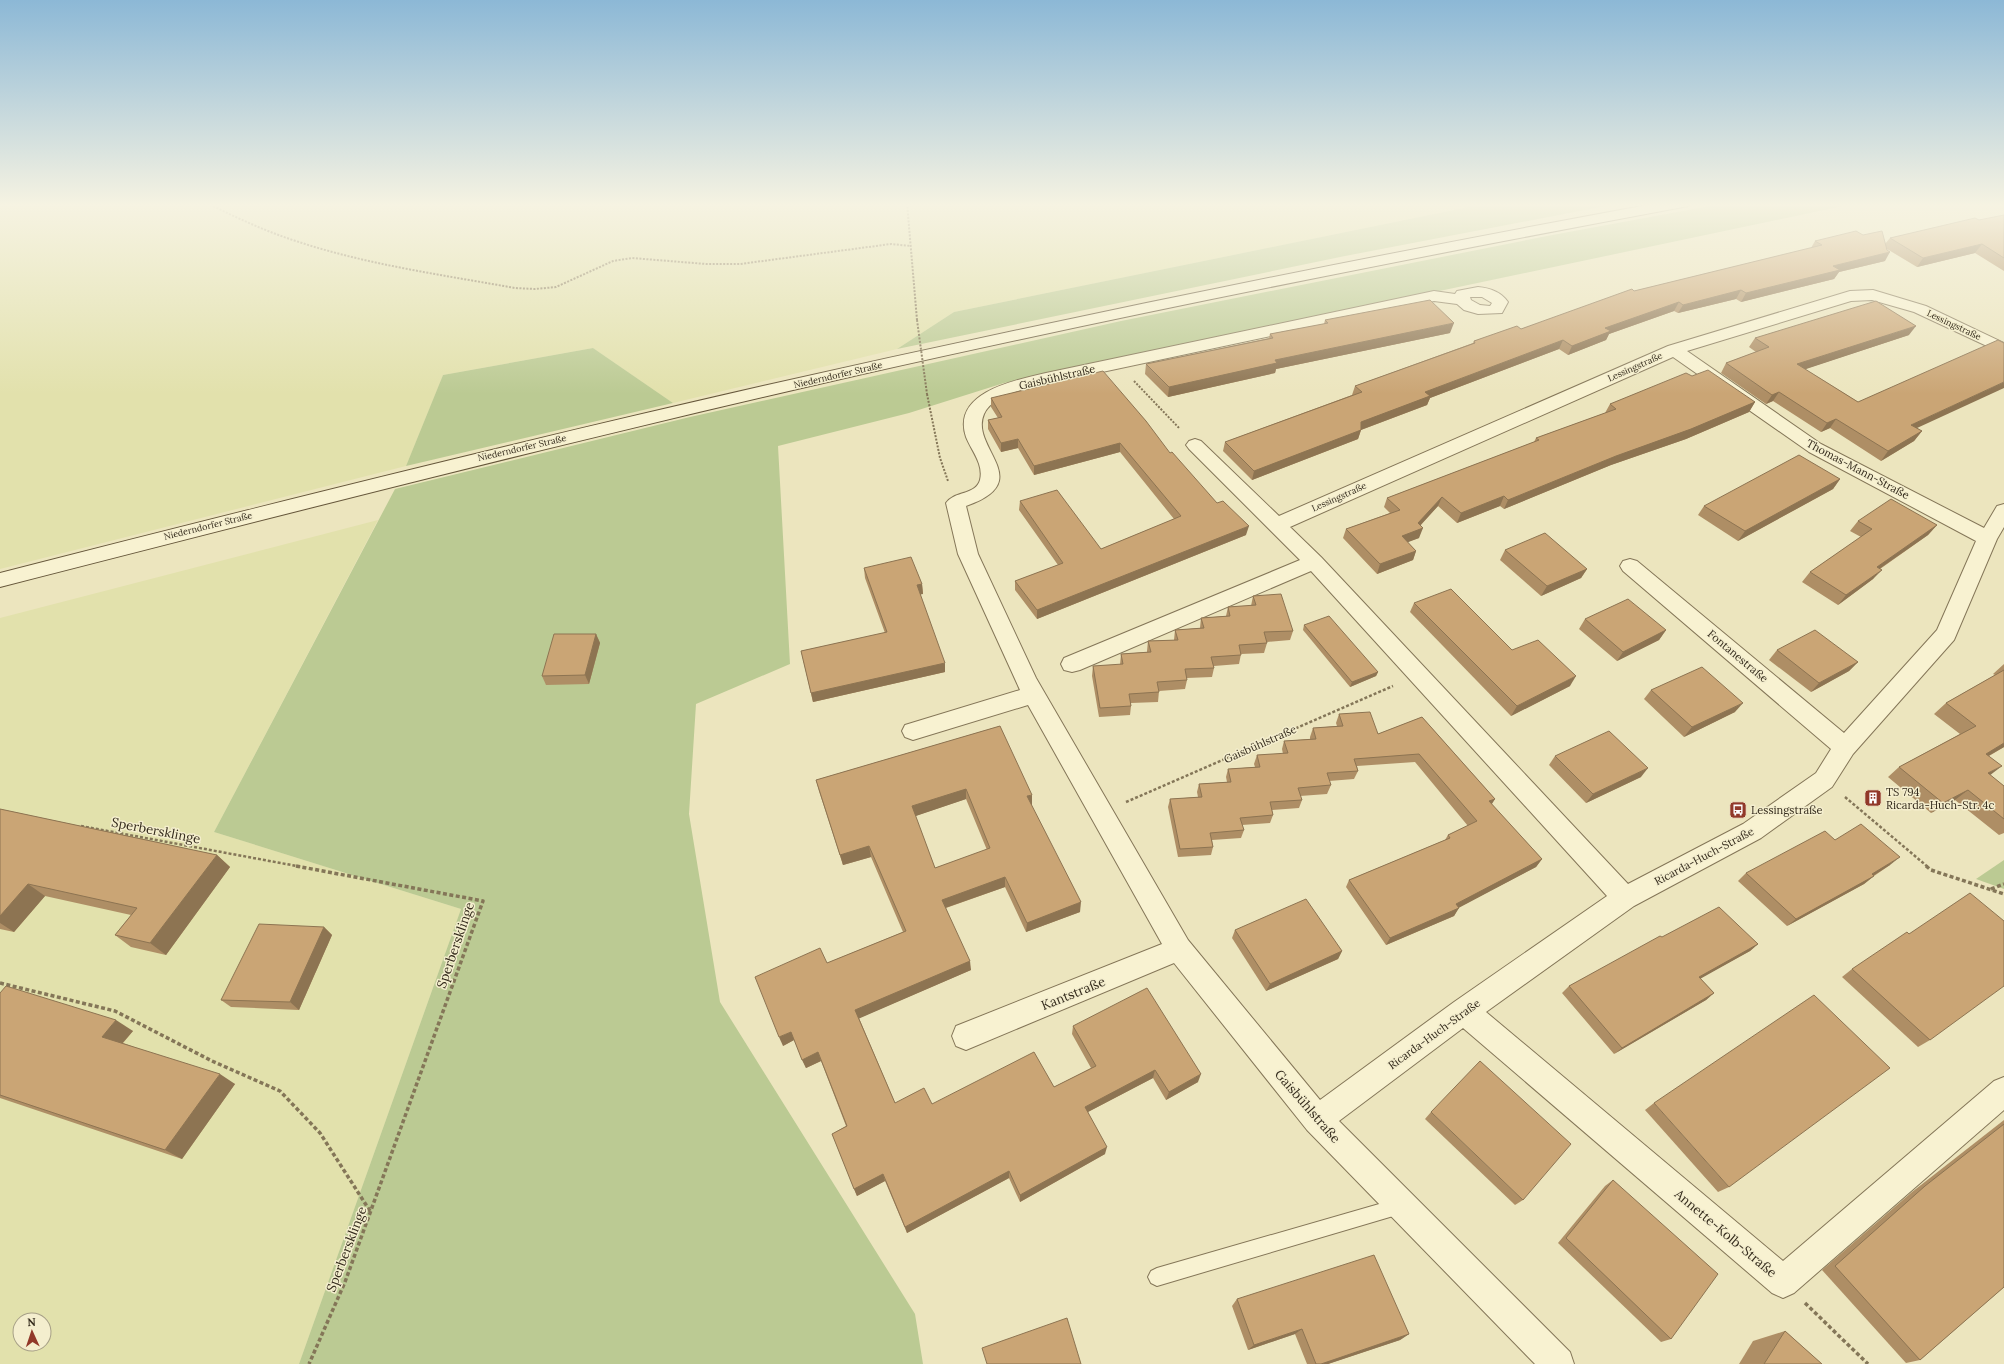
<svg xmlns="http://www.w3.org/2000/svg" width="2004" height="1364" font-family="Lora,serif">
<rect width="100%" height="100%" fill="#ece5be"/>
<g fill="#e2e1ac" fill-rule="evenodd">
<path d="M0,203H1488L954,312L897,349L673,403L593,348L443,375L406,466L0,569Z"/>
<path d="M378,520L214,832L461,909L299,1364H0V618ZM20,1320H44V1344H20Z"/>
</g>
<g fill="#bbca93">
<path d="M1488,203H1621L1345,256L897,349L954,312Z"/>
<path d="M1726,203H1857L1004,383L909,413L778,446L790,664L696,704L689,814L720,1002L915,1314L923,1364H299L461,909L214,832L395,489L690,417L1121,321L1547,236Z"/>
<path d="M593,348L673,403L406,466L443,375Z"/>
<path d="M2004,860V889L1976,879Z"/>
</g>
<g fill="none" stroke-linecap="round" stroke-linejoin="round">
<defs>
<path id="service" d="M1400,1198L1406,1200L1408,1206L1406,1212L1400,1214L1157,1286L1151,1283L1148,1277L1151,1271L1157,1268Z"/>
<path id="minor" d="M1478,287C1490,288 1501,292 1508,302L1502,313L1478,314L1464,310L1457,304L1434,301L1046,384C1028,388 992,395 984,414C969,448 1038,481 966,506L978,554L1036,678L1188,940L1320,1100L1454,1002L1607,896L1311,571L1080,670L1072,672L1064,670L1061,664L1064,658L1300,560L1189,449L1186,445L1189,441L1195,439L1201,441L1279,516L1668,346L1850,291L1873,290L1926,306L2004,343V354L1914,312L1872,300L1851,301L1687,351L1821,444L1984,528L1997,506L2004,504V527L1997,539L1954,640L1853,754L1832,787L1761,838L1634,906L1486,1012L1783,1261L1994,1081L2004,1077V1110L1794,1293L1783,1298L1772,1293L1463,1028L1339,1121L1570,1352L1574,1364H1535L1307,1130L1174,963L966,1050L956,1046L952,1036L956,1026L1162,944L1028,705L913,740L905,737L902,731L905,725L1020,690L958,554L946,503C954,491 976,495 980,480C984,464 971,450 966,437C951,392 1016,380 1046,373L1434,291L1455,294L1457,291ZM1470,297H1482L1492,303L1490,306L1480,305L1471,300ZM1673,357L1809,452L1976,541L1937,630L1844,733L1637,561L1630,559L1623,561L1620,566L1623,571L1831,749L1816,773L1743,824L1628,884L1321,557L1290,527Z"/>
<path id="secondary" d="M1658,203H1690L1688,206L1683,207C1410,258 1138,312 867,373C577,439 288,513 0,587V573C254,508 508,444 763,386C1060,319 1359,258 1658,203Z"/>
</defs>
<use href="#service" stroke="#847658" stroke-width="2"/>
<use href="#minor" stroke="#847658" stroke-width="2"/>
<use href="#secondary" stroke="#66573b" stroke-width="2"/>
<g stroke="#847658" stroke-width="2" stroke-dasharray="2 1.5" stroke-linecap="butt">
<path d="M207,203C237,218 267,232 299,242C369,265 443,275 515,288L535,289L556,287L613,261L632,258L706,264H740L891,244L911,246"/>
<path d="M907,203L917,320"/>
<path d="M1134,381L1180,429"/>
<path d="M927,394L940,458L948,481"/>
</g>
<g stroke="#847658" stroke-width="2.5" stroke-dasharray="3 2" stroke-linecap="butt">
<path d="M1845,797L1928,867"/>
<path d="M1126,802L1393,686"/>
<path d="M81,826L302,867"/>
</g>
<g stroke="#847658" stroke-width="3.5" stroke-dasharray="4 2.5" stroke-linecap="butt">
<path d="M296,866L483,901L345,1282L309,1364"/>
<path d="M1926,866L1931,870L2004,894"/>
<path d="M1991,889L2004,884"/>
<path d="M0,983L115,1011L212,1061L280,1091L320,1133L370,1211"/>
<path d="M1805,1303L1868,1364"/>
</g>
<use href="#service" fill="#f8f2d1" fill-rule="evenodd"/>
<use href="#minor" fill="#f8f2d1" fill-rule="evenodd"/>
<use href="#secondary" fill="#f8f2d1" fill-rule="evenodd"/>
<path stroke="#847658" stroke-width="2" stroke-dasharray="2 1.5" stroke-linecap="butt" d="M917,320L927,394"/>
</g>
<g fill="#ae8e65" fill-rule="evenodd">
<path d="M2004,215V271L1975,253L1917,267L1887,249L1885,261L1839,272L1834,279L1741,302L1736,299L1678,313L1674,311L1609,334L1606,340L1568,355L1559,349L1430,398L1427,405L1361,430L1358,439L1252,480L1223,451L1225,442L1352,395L1355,386L1473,343L1474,341L1521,329L1634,291L1811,248L1815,241L1863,235L1885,244L1890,238L1979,220Z"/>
<path d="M1325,320L1450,333L1276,369L1275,373L1168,397L1145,374L1146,364L1269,338L1270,334L1324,324Z"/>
<path d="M1909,335L1805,369L1858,402L1917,428L1922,431L1914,441L1881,461L1830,428L1821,432L1773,401L1766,404L1721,373L1726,363L1756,352L1749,347L1755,338Z"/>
<path d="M1692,376L1755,402L1749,412L1686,439L1611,465L1504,509L1500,506L1457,523L1438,506L1420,526L1419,538L1407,542L1416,551L1413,560L1377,574L1343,538L1346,529L1390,513L1384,507L1387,498L1534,442L1536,438L1605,413L1610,404Z"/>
<path d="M991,398L1170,453L1246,535L1037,619L1015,590V581L1058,565L1019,510L1020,501L1101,549L1174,519L1120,452L1034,475L1018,448L1001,452L988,429V420L998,418L991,407Z"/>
<path d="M1840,479L1833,489L1738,541L1698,515L1704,506Z"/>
<path d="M1858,521L1937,525L1928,535L1880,569L1873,579L1838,605L1802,582L1810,572L1861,537L1850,531Z"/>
<path d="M1505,550L1587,569L1581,578L1541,596L1500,560Z"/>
<path d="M864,568L922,584L923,594H920L945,672L813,702L801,651L885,633L865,578Z"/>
<path d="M1253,596L1293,631L1290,640L1267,642V643L1264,653L1241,654L1239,664L1214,666V668L1212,677L1187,678V680L1185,689L1159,691L1158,702L1131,703V706L1130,715L1099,717L1092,676L1093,666L1120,665L1121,654L1147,652V651L1148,641L1174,640L1175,630L1200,628L1201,618L1226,616L1228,607L1251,606Z"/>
<path d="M1414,603L1512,650L1570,686L1511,716L1410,612Z"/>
<path d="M1585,619L1666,630L1659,640L1617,661L1579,629Z"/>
<path d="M1304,625L1378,672L1376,676L1350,687L1303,630Z"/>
<path d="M596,634L600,643L589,684L546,685L542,676Z"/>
<path d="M1777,650L1858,662L1849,671L1811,692L1769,660Z"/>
<path d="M2004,664V747L1989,756L1990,775L2004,786V833L1999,835L1955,800L1931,813L1888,777L1899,767L1960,734L1934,714L1946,703L1995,675L1993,674Z"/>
<path d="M1651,690L1735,712L1684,737L1644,699Z"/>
<path d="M1339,714L1378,734L1422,717L1495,799L1491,804L1542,859L1536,867L1459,907L1454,916L1386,945L1346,887L1349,880L1445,840L1448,835L1468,826L1415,762L1357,766L1358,771L1354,779L1329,781L1331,785L1327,794L1300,796L1302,800L1299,808L1272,810L1273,815L1270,823L1242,825L1244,830L1241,838L1212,840L1213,847L1211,855L1178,857L1168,807L1170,799L1198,797L1197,792L1199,784L1227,782L1226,777L1228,769L1255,767L1254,764L1257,755L1283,754L1282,749L1284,741L1310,739V737L1313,728L1337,726L1336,723Z"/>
<path d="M1000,726L1031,805L1080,912L1026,932L1005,887L946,908L971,970L859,1018L895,1103L932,1104L1054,1087L1091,1068L1072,1034L1073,1026L1198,1082L1166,1100L1153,1078L1088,1112L1105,1154L1020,1202L1009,1178L907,1233L885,1181L857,1196L832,1134L846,1126L821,1061L806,1068L794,1040L783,1046L827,963L903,932L871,857L843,865L819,791L816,780ZM966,799L987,850L935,868L915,816Z"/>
<path d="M1555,756L1641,777L1586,803L1549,765Z"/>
<path d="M0,809L217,855L230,867L166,955L131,947L115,935L131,915L45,896L14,932L0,929Z"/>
<path d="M1835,840L1890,865L1874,876L1864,884L1787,926L1738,881L1746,873Z"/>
<path d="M324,927L332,935L299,1010L231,1007L221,1000Z"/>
<path d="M1235,930L1342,951L1338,959L1266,991L1232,938Z"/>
<path d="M1909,934L1930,1040L1918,1047L1842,977L1852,969Z"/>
<path d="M1662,937L1758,944L1750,951L1700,978L1714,993L1706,1000L1614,1054L1562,993L1569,986Z"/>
<path d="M0,993L133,1031L123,1043L235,1084L182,1159L0,1098Z"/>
<path d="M1654,1103L1729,1187L1718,1192L1645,1110Z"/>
<path d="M1431,1112L1523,1200L1515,1205L1425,1119Z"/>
<path d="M2004,1120V1287L1920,1360L1906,1363L1822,1270L1912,1192Z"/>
<path d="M1613,1180L1671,1339L1661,1342L1558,1243L1605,1186Z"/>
<path d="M1237,1299L1409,1334L1400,1340L1328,1364H1307L1295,1334L1248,1350L1232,1306Z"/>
<path d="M1785,1331L1822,1364H1739L1753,1341Z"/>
</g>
<g fill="#8d7452">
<path d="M1982,244L1975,253L1917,267L1923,258Z"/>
<path d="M1890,252L1885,261L1839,272L1834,279L1741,302L1746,293L1833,266Z"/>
<path d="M1741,290L1736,299L1678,313L1683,305Z"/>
<path d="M1679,302L1674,311L1609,334L1606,340L1568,355L1572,346L1605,328Z"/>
<path d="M1454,323L1450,333L1276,369L1275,373L1168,397L1169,387L1275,360Z"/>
<path d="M1916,326L1909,335L1791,374L1797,364Z"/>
<path d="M1563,340L1559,349L1430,398L1427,405L1358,431L1361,422L1425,392Z"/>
<path d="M2004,382V388L1904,434L1911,425Z"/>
<path d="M1779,392L1773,401L1766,404L1772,395Z"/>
<path d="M1755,402L1749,412L1686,439L1611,465L1504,509L1508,500L1616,456Z"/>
<path d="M1836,419L1830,428L1821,432L1827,423Z"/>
<path d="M1361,430L1358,439L1252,480L1254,471Z"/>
<path d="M1922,431L1914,441L1881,461L1888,451Z"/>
<path d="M1018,439V448L1001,452V443Z"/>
<path d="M1120,443V452L1034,475V466Z"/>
<path d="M1840,479L1833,489L1738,541L1745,531Z"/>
<path d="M1504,496L1500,506L1457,523L1461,513Z"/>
<path d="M1442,497L1438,506L1415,531L1423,528L1419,538L1398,546L1402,536L1418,523Z"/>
<path d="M1937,525L1928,535L1869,576L1877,567Z"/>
<path d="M1249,526L1246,535L1037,619V610Z"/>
<path d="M1416,551L1413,560L1377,574L1380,564Z"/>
<path d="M1587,569L1581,578L1541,596L1547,586Z"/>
<path d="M1882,570L1873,579L1838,605L1846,595Z"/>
<path d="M922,584L923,594L918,595L917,585Z"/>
<path d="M1666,630L1659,640L1617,661L1623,652Z"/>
<path d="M596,634L600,643L589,684L585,675Z"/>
<path d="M1858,662L1849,671L1811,692L1819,683Z"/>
<path d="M945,663V672L813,702L811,693Z"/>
<path d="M1378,672L1376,676L1350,687L1352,682Z"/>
<path d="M1576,676L1570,686L1511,716L1517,706Z"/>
<path d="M1743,703L1735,712L1684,737L1692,727Z"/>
<path d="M2004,743V747L1974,764L1986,754Z"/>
<path d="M2002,766L1989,776L1988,773Z"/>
<path d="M1648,768L1641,777L1586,803L1593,794Z"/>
<path d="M966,789V799L913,817L912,806Z"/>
<path d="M1968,790L1955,800L1931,813L1943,803Z"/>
<path d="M1032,795V805L1026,807L1027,796Z"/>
<path d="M1495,799L1490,807L1489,801Z"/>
<path d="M869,846L871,857L843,865L840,855Z"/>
<path d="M217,855L230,867L166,955L150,943Z"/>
<path d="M1900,857L1890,865L1868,879L1874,876L1864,884L1787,926L1796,919L1872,874Z"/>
<path d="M1542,859L1536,867L1451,912L1456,904Z"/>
<path d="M1005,877V887L942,909V900Z"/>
<path d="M28,884L45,896L14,932L0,923V916Z"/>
<path d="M1081,902L1080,912L1026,932L1027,923Z"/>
<path d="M1459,908L1454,916L1386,945L1390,938Z"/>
<path d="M324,927L332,935L299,1010L290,1002Z"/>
<path d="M1758,944L1750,951L1691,984L1699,977Z"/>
<path d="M1342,951L1338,959L1266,991L1270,984Z"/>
<path d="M970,961L971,970L858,1019L855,1010Z"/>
<path d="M1714,993L1706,1000L1614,1054L1622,1048Z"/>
<path d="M116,1020L133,1031L119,1047L102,1037Z"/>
<path d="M791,1032L794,1040L783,1046L779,1037Z"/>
<path d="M818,1052L821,1061L806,1068L802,1060Z"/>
<path d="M1155,1070L1153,1078L1084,1114L1085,1107Z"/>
<path d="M220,1074L235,1084L182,1159L165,1150Z"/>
<path d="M1201,1074L1198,1082L1166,1100L1169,1092Z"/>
<path d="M1107,1147L1105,1154L1020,1202V1195Z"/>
<path d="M1009,1171V1178L907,1233L905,1227Z"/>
<path d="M883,1174L885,1181L857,1196L854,1189Z"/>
<path d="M1302,1329L1295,1334L1248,1350L1254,1345Z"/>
<path d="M1409,1334L1400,1340L1328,1364H1321Z"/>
</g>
<g fill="#caa575" stroke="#8d7452" fill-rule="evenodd">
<path d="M2004,215V258L1982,244L1923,258L1890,238L1975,218L1979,220Z"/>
<path d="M1856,231L1863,235L1882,231L1887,250L1890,252L1833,266L1840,270L1746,293L1741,290L1683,305L1679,302L1605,328L1611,331L1572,346L1563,340L1425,392L1430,396L1361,422V430L1254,471L1225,442L1362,392L1355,386L1475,343L1474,341L1517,326L1521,329L1632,289L1634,291L1822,245L1815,241Z"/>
<path d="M1430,300L1454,323L1275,360L1277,363L1169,387L1146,364L1273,338L1270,334L1328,323L1325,320Z"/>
<path d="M1876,301L1916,326L1797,364L1858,402L1998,340L2004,343V382L1911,425L1922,431L1888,451L1836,419L1827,423L1779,392L1772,395L1726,363L1769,347L1755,338Z"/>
<path d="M1708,370L1755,402L1691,429L1616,456L1508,500L1504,496L1461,513L1442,497L1418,523L1423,528L1402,536L1416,551L1380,564L1346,529L1400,510L1387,498L1539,440L1536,438L1616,409L1610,404L1686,373L1692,376Z"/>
<path d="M1103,371L1146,421L1170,453L1172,452L1217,503L1223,501L1249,526L1037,610L1015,581L1063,563L1020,501L1057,490L1101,549L1181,516L1120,443L1034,466L1018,439L1001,443L988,420L1002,417L991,398Z"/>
<path d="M1799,455L1840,479L1745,531L1704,506Z"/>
<path d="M1891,499L1937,525L1877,567L1882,570L1846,595L1810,572L1872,529L1858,521Z"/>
<path d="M1545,533L1587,569L1547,586L1505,550Z"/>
<path d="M911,557L922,584L917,585L945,663L811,693L801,651L887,632L864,568Z"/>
<path d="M1451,589L1512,650L1538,640L1576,676L1517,706L1414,603Z"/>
<path d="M1281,594L1293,631L1264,632L1267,643L1239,645L1241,655L1211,657L1214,668L1185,669L1187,680L1157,682L1159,692L1129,694L1131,706L1100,708L1093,666L1123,664L1121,654L1151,652L1148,641L1178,640L1175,630L1204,628L1201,618L1230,616L1228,607L1256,605L1253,596Z"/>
<path d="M1628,599L1666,630L1623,652L1585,619Z"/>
<path d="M1329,616L1378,672L1352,682L1304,625Z"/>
<path d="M1815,630L1858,662L1819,683L1777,650Z"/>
<path d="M554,634H596L585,675L542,676Z"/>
<path d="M1702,667L1743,703L1692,727L1651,690Z"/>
<path d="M2004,670V743L1986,754L2002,766L1988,773L2004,786V819L1968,790L1943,803L1899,767L1976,726L1946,703Z"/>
<path d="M1370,712L1378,734L1422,717L1495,799L1489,801L1542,859L1456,904L1459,908L1390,938L1349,880L1450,838L1448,835L1477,821L1419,754L1354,759L1358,771L1327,773L1331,785L1298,788L1302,800L1270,802L1273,815L1240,818L1244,830L1210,833L1213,847L1180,849L1170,799L1202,797L1199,784L1231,782L1228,769L1260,767L1257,755L1288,753L1284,741L1316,739L1313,728L1343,726L1339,714Z"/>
<path d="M1000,726L1032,795L1027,796L1081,902L1027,923L1005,877L942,900L970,961L855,1010L895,1103L924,1088L932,1104L1034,1052L1054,1087L1096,1066L1073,1026L1147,988L1201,1074L1169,1092L1155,1070L1085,1107L1107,1147L1020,1195L1009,1171L905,1227L883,1174L854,1189L832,1134L847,1126L818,1052L802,1060L791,1032L779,1037L755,977L820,948L827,963L906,931L869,846L840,855L816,780ZM966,789L990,848L935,868L912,806Z"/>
<path d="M1609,731L1648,768L1593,794L1555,756Z"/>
<path d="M0,809L217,855L150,943L115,935L137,908L28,884L0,916Z"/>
<path d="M1861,824L1900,857L1872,874L1874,876L1796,919L1746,873L1825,831L1835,840Z"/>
<path d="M1970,893L2004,921V986L1930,1040L1852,969L1907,932L1909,934Z"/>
<path d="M1306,899L1342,951L1270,984L1235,930Z"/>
<path d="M1719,907L1758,944L1699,977L1714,993L1622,1048L1569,986L1660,936L1662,937Z"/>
<path d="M259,924L324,927L290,1002L221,1000Z"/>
<path d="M6,986L116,1020L102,1037L220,1074L165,1150L0,1095V993Z"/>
<path d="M1814,995L1890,1068L1729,1187L1654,1103Z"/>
<path d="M1480,1061L1571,1144L1523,1200L1431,1112Z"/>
<path d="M2004,1124V1287L1920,1360L1835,1266L1925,1186Z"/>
<path d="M1613,1180L1718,1274L1671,1339L1566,1238Z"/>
<path d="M1374,1255L1409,1334L1321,1364H1316L1302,1329L1254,1345L1237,1299Z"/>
<path d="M1067,1318L1081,1364H987L982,1348Z"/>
<path d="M1785,1331L1822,1364H1764Z"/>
</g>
<linearGradient id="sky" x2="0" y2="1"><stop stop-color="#8cb8d6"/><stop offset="0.52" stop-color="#f6f3e2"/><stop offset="1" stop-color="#f6f3e2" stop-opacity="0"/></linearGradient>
<rect width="2004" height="394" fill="url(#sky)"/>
<defs>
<symbol id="building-square" viewBox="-11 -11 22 22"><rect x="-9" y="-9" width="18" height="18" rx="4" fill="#913829" stroke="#f4eece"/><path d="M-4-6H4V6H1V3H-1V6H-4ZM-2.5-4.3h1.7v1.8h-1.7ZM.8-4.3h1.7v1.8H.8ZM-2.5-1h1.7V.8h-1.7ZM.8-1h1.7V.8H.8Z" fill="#fff"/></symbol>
<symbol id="bus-square" viewBox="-11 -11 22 22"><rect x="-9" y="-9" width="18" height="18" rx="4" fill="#913829" stroke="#f4eece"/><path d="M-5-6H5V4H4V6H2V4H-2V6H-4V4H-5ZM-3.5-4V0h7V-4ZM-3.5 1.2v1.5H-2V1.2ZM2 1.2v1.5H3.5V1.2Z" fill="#fff"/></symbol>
</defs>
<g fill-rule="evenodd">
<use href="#building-square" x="1863" y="788" width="20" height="20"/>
<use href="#bus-square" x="1728" y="800" width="20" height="20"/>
</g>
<g text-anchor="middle" stroke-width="3" stroke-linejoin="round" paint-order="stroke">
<g font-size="9" fill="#342b1c" stroke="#f4eece">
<text transform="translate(1954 325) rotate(25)" y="3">Lessingstraße</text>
<text transform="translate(1635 367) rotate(-24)" y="3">Lessingstraße</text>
<text transform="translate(838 375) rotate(-13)" y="3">Niederndorfer Straße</text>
<text transform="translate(522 448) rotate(-13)" y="3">Niederndorfer Straße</text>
<text transform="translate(1339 497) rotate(-24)" y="3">Lessingstraße</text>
<text transform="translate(208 526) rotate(-14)" y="3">Niederndorfer Straße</text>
</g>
<g font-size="11" fill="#342b1c" stroke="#f4eece">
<text transform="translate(1057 377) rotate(-13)" y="4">Gaisbühlstraße</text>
<text transform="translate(1858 469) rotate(28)" y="4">Thomas-Mann-Straße</text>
<text transform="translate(1738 656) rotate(40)" y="4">Fontanestraße</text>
<text transform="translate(1260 744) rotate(-24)" y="4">Gaisbühlstraße</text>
<text transform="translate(1704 856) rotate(-28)" y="4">Ricarda-Huch-Straße</text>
<text transform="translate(1434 1034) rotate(-36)" y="4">Ricarda-Huch-Straße</text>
</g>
<g font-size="11" fill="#342b1c" stroke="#f4eece" text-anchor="start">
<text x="1886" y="796">TS 794<tspan x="1886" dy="13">Ricarda-Huch-Str. 4c</tspan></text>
<text x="1751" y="814">Lessingstraße</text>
</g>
<g font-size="13" fill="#342b1c" stroke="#f4eece">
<text transform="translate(156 830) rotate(11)" y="5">Sperbersklinge</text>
<text transform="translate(455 945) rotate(-71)" y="5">Sperbersklinge</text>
<text transform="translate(1073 993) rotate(-22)" y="5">Kantstraße</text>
<text transform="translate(1308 1106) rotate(49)" y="5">Gaisbühlstraße</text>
<text transform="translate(1726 1233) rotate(40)" y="5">Annette-Kolb-Straße</text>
<text transform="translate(346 1249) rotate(-69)" y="5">Sperbersklinge</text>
</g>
</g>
<g transform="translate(32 1332) rotate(357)"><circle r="19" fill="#f4eece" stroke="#a7a087"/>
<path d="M0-3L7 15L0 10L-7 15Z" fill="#913829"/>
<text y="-6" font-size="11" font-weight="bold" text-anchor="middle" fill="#342b1c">N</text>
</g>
</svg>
